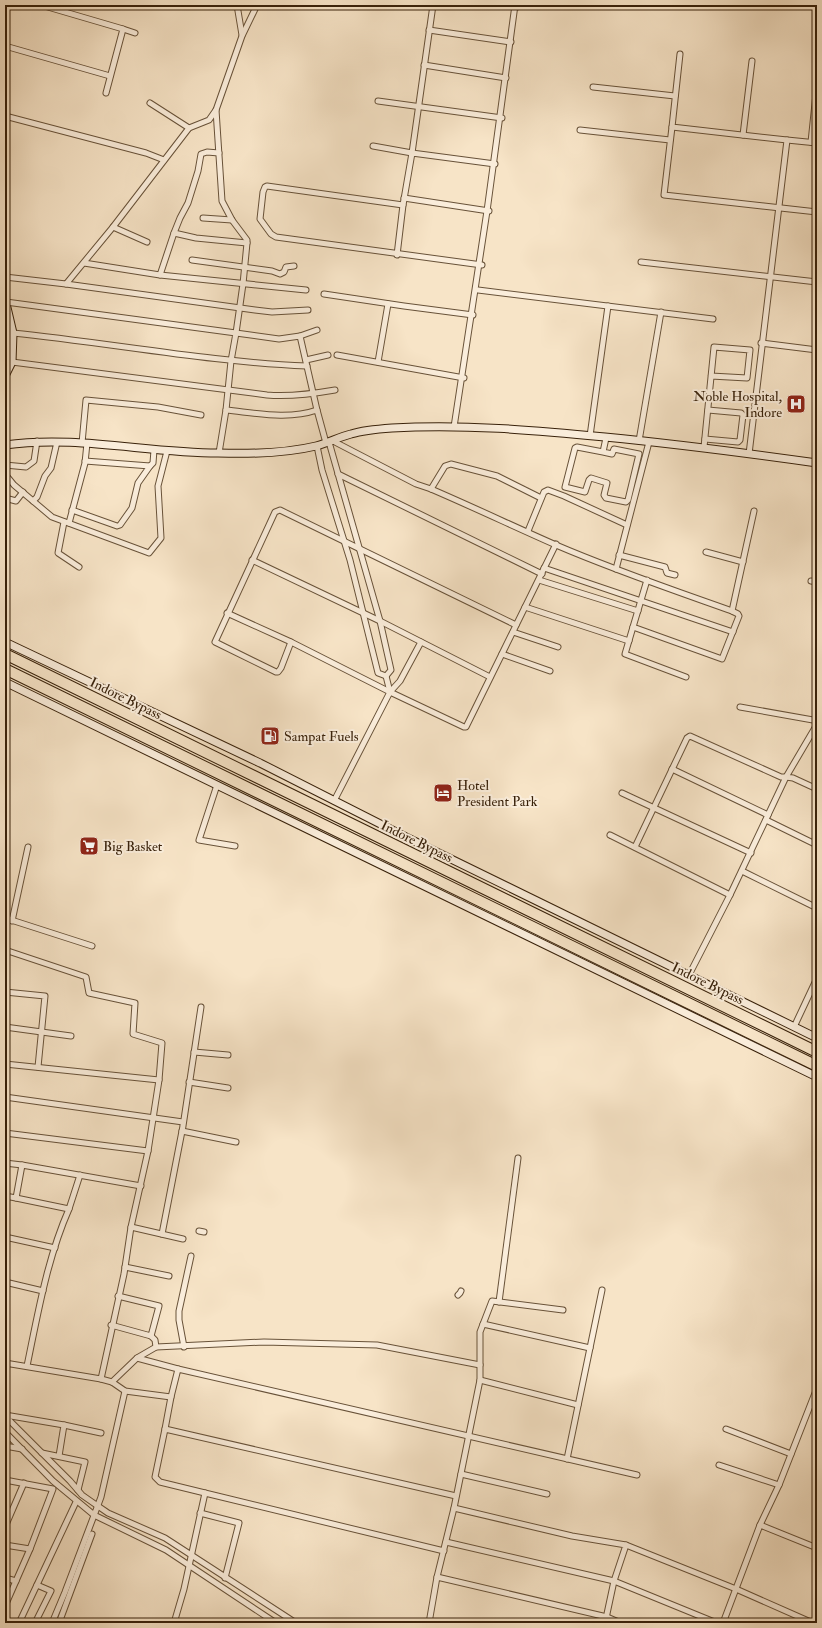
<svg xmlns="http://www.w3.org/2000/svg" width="822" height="1628" font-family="'IM FELL Double Pica',serif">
<rect width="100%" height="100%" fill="#f7e4c7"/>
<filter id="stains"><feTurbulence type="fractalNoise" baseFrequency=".005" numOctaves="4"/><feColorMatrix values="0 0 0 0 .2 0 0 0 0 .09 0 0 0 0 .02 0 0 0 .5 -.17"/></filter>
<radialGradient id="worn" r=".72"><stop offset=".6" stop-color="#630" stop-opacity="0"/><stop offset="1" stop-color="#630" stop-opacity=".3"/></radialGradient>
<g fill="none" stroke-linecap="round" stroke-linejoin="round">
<defs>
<g id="street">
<path d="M41,5L123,29L106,93"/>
<path d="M237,5L242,35"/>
<path d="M503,5L517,7"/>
<path d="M123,29L135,33"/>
<path d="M429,30L511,42"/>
<path d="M5,46L110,76"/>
<path d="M680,54L672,127L787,140L749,454"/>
<path d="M424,65L506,78"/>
<path d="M593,87L675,96"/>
<path d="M378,101L502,118"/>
<path d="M150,103L189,128"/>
<path d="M216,110L222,201L232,220L247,240V243L243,284L236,333L279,339L300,336L317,410"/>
<path d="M5,116L146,153L164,160"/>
<path d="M672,127L664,195L817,212"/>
<path d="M580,130L670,140"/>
<path d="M743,135L752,61"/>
<path d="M787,140L817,143"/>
<path d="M811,142L817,84"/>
<path d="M373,146L412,153L433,5"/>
<path d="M404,198L489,211"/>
<path d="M203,218L232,220"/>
<path d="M113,227L147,242"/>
<path d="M174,233L180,218L188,203L198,171L201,154L207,152L219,153"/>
<path d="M397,255L403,205"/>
<path d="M192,260L272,271L280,274L284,272L286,267L294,266"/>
<path d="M641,262L817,282"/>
<path d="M84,263L160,275L306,290"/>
<path d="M482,265L276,237L271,234L260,219L263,192L265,187L267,186L403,205L412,153L495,164"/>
<path d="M160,275L174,233L196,238L247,243"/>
<path d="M5,277L66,284L113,227L189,128L209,120L216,110L242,36L257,5"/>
<path d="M66,284L255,310L272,312L308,310"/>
<path d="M478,290L713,319"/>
<path d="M324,294L404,306L473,315"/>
<path d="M6,302L236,333L231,361L226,410L219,453"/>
<path d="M13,333C111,343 209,362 307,366"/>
<path d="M300,336L317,330"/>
<path d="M761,343L817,350"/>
<path d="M337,355L464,378"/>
<path d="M306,360L328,355"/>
<path d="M12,362L267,395C290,397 312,394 335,390"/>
<path d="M378,362L388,304"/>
<path d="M226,410C256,413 288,420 317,410L326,443"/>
<path d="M454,427L487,211L515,5"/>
<path d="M590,436L608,306"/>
<path d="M705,439L738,442L740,440L743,415L741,413L708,410"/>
<path d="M333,441L416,484L431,489C473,507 515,527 556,545C614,570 673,590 732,611L738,614L739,616L722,659L633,627L647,580"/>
<path d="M639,441L661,312"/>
<path d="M329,442L380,621L391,670L386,676"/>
<path d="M82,443L86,400L158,407L201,415"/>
<path d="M317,446L322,470L350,560L378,673L386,676"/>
<path d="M704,447L714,347L750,350L747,378L711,376"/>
<path d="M603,452L612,454L614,449L639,454L628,500L626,502L606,498L604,495L607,483L591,478L589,480L585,492L565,487L575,448L577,447L603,452L606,438"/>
<path d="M5,465L26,467L34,461L37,441"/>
<path d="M150,466L153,463L154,450"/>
<path d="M5,474L14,485L52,517L149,553L161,538L158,486L167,451"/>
<path d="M338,474L542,574"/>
<path d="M431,489L445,466L451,464L497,476L541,498"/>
<path d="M5,498L16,501L23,492"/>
<path d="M33,501L37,497L45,476L51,468L57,442"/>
<path d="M72,510L117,526L120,525L132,508L138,483L150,466L85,461"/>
<path d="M64,522L58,553L79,567"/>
<path d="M69,523L85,463L87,443"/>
<path d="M528,531L544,492L548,490L564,496L627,525"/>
<path d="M706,552L743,562"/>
<path d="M619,555L665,567L667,573L675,575"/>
<path d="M252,560L380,621L490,677"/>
<path d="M544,568L733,632"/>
<path d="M616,569L649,442"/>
<path d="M539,580L638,611"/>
<path d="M811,581L817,582"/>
<path d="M525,607L629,641"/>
<path d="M732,611L754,511"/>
<path d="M227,613L291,642L390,692L400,681L421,642"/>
<path d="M633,627L625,654L686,677"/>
<path d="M513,632L558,647"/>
<path d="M291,642L281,668L278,672H276L215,642L275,512L280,510L516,625"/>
<path d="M502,654L550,671"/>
<path d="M390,692L464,727H466L556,544"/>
<path d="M740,707L813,720"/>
<path d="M816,726L786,777L793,778L817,789"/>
<path d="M672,769L768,815"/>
<path d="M217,785L199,840L235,846"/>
<path d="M622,793L751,853"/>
<path d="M334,801L390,692L386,676"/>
<path d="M766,820L817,845"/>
<path d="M610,835L730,895"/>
<path d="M635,847L687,738L690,736L781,777H786L730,895L689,975"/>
<path d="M742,871L817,908"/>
<path d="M5,918L92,946"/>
<path d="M12,921L28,847"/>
<path d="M5,950L86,977L89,993L135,1003L133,1034L162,1043L159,1080L148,1151L131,1227L124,1274L101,1379L5,1363"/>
<path d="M5,992L45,996L38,1067"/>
<path d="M5,1027L71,1036"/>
<path d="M794,1027L817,978"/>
<path d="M194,1052L228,1055"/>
<path d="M5,1064L159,1080"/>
<path d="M189,1082L228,1088"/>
<path d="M5,1097L183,1122"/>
<path d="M182,1131L236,1142"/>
<path d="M5,1133L148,1151"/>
<path d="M5,1163L22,1165"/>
<path d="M5,1196L16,1198L22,1165L141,1186"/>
<path d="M16,1198L69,1209L80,1175"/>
<path d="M131,1227L183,1239"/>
<path d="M199,1231L204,1232"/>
<path d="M162,1234L183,1126L201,1007"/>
<path d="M5,1237L55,1248"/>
<path d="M125,1267L169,1276"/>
<path d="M5,1282L43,1291"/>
<path d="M458,1295L460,1293L461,1291"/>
<path d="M499,1302L518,1158"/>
<path d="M483,1324L590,1348"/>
<path d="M111,1325L151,1336L159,1306L118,1296"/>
<path d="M151,1336L155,1340L156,1347"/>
<path d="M184,1347L179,1320V1311L191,1256"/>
<path d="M137,1358L178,1369"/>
<path d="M27,1366C38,1313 47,1259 69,1209"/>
<path d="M101,1379L112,1382L125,1391L171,1397"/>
<path d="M480,1380L578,1405"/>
<path d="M112,1382L137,1358L156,1347L264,1342L377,1345L480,1365"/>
<path d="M5,1415L64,1425L59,1456"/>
<path d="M5,1416L70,1481L82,1495L92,1502L108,1513L165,1538L296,1623"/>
<path d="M64,1425L101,1433"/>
<path d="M165,1429L171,1397L178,1369L637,1475"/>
<path d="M726,1429L791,1454"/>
<path d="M5,1432L53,1481L94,1515L166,1550L276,1623"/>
<path d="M5,1446L22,1449"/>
<path d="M42,1453L85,1462L78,1490"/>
<path d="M567,1459L602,1290"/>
<path d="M719,1465L779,1485"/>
<path d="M461,1474L547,1494"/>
<path d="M5,1480L53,1489L30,1549L5,1606"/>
<path d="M205,1493L160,1482L155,1477L165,1429L456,1496"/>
<path d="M454,1508L572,1536L626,1545L614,1581L605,1623"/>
<path d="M200,1513L239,1523L225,1578"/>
<path d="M760,1525L779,1485L817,1388"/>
<path d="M5,1527L24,1483"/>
<path d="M446,1542L614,1581L717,1623"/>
<path d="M5,1545L30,1549"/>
<path d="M626,1545L736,1589L813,1623"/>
<path d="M437,1577L454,1508L480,1380V1332L492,1301L563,1310"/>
<path d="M5,1578L16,1581"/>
<path d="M19,1623L76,1502"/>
<path d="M35,1623L51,1591L37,1585"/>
<path d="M52,1623L65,1592L101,1497L125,1391"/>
<path d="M59,1623L92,1534"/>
<path d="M174,1623L184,1589L205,1493L444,1551"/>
<path d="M429,1623L437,1577L607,1617L621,1623"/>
<path d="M723,1623L760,1525L817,1548"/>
</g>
<g id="secondary">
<path d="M5,299L13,333L12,362L5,376"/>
<path d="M5,445C76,435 147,453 218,453C248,454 287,453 316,446C328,443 339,437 351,434C364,430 378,429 392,428C463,424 534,430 605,437C676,444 746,453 817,463"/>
<path d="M5,642L260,763L406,837L817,1038"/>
<path d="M5,682C276,814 546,947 817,1077"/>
</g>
<g id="highway">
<path d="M5,654L817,1052"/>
<path d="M5,669L817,1066"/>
</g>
</defs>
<use href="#street" stroke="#685239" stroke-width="7"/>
<use href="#secondary" stroke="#38210a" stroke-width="9"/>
<use href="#highway" stroke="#38210a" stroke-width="12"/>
<use href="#street" stroke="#faeddb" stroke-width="5"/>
<use href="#secondary" stroke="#faeddb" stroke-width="7"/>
<use href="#highway" stroke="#f7e4c7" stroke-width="10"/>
</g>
<defs>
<symbol id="hospital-square" viewBox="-11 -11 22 22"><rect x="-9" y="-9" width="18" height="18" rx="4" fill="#8f2418" stroke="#faeddb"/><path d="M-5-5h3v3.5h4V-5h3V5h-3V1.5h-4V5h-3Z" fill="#fff"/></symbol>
<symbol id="fuel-square" viewBox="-11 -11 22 22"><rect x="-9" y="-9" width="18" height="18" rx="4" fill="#8f2418" stroke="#faeddb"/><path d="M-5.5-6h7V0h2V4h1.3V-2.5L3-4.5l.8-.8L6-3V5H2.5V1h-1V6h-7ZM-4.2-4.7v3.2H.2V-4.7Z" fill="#fff"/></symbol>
<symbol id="hotel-square" viewBox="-11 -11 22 22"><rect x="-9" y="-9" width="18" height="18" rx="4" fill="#8f2418" stroke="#faeddb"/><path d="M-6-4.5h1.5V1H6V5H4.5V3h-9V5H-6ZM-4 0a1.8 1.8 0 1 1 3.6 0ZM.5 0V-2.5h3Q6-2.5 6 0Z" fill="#fff"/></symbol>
<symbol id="supermarket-square" viewBox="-11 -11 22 22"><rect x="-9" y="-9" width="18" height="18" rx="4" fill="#8f2418" stroke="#faeddb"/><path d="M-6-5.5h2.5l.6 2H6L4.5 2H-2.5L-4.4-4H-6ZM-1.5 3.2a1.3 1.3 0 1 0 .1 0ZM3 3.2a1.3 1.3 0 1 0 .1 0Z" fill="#fff"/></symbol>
</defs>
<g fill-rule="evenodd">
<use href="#hospital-square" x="785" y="393" width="22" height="22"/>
<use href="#fuel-square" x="259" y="725" width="22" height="22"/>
<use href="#hotel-square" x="432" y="782" width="22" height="22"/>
<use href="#supermarket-square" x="78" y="835" width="22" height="22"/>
</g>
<g text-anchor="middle" stroke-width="4" stroke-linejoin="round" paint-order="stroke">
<g font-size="14" fill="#38210a" stroke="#faeddb" text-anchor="start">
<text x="782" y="401" text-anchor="end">Noble Hospital,<tspan x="782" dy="16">Indore</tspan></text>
<text x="284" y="741">Sampat Fuels</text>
<text x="457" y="790">Hotel<tspan x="457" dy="16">President Park</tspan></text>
<text x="103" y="851">Big Basket</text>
</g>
<g font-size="14" fill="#38210a" stroke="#faeddb">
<text transform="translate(126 698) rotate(26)" y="5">Indore Bypass</text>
<text transform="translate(417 841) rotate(26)" y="5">Indore Bypass</text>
<text transform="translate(708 983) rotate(26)" y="5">Indore Bypass</text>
</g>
</g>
<rect width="822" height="1628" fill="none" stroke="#f7e4c7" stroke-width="20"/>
<rect x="6" y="6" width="810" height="1616" fill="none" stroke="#38210a" stroke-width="2"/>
<rect x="10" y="10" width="802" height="1608" fill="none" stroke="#38210a"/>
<rect width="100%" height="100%" filter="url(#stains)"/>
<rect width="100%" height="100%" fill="url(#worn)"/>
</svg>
